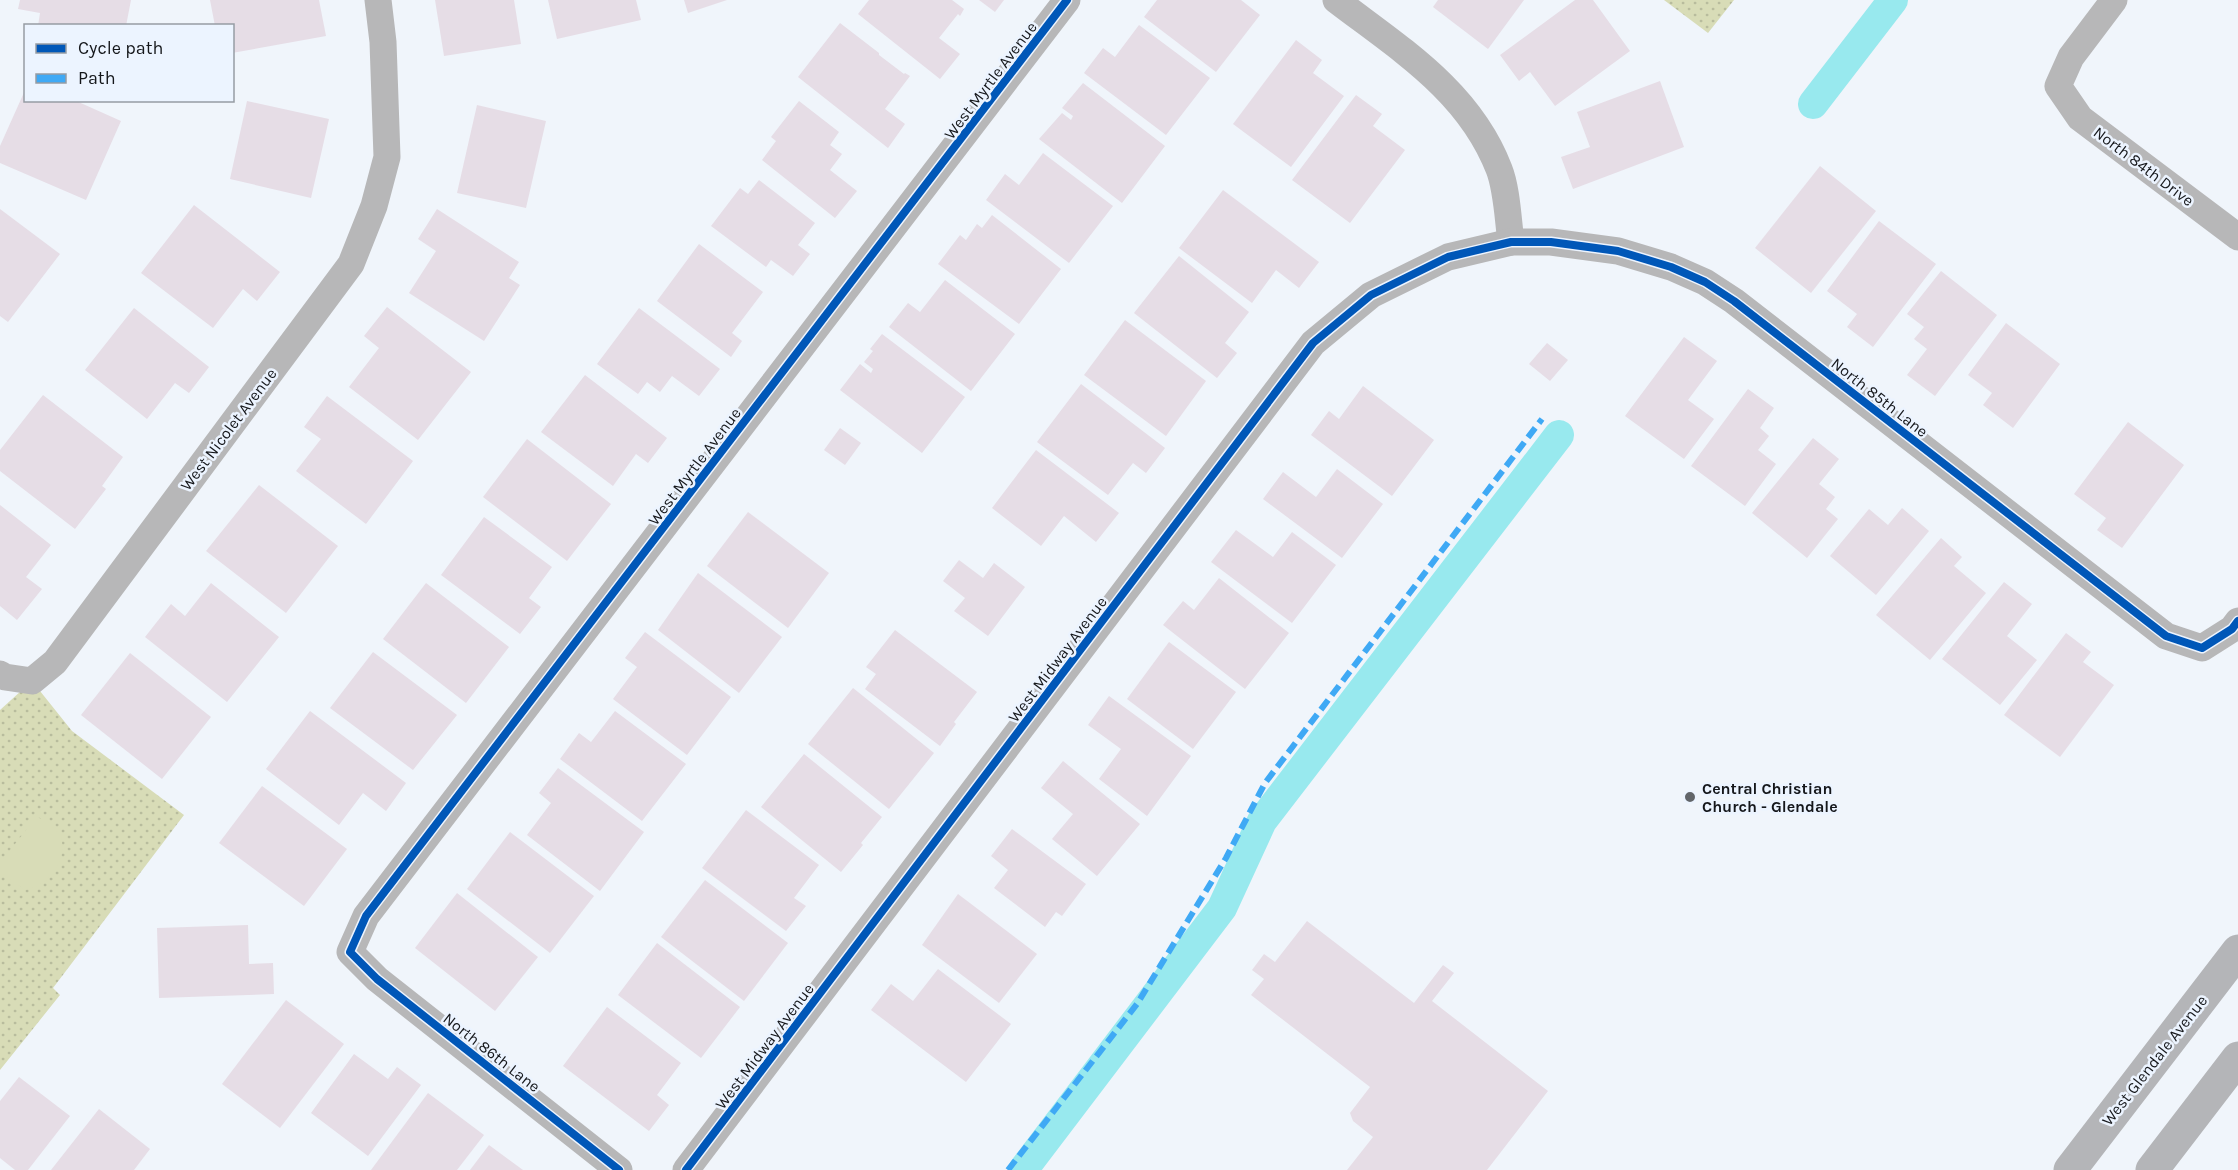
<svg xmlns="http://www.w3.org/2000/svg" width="2238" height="1170" font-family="Karla,sans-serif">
<defs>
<pattern id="park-dots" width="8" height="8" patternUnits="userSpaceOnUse" patternTransform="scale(1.5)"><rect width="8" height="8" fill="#d8dcb7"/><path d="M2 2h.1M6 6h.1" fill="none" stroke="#b8bc9d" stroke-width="1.8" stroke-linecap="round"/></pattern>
</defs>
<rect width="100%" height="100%" fill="#f0f5fb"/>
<g fill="url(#park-dots)">
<path d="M1664,0H1734L1708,33Z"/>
<path d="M32,681L72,731L184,815L53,988L60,995L0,1070V710Z"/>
</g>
<path fill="#d8dcb7" d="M37,816L61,835C67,861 51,885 25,890L0,872V863Z"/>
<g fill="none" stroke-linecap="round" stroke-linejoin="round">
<g stroke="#98e9ee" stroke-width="30">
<path d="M1813,104L1893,0"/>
<path d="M1023,1170L1222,908L1262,821L1559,435"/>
</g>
</g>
<g fill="#e6dde6">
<path d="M20,0H131L126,26H38L40,13L18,9Z"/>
<path d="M210,0H319L326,36L232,53V26H215Z"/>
<path d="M435,0H514L521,44L444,56Z"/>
<path d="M548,0H636L641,20L557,39Z"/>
<path d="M684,0H727L688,13Z"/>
<path d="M869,0H952L964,9L960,16L958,14L939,38L960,54L940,79L858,14Z"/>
<path d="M979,0H1004L995,12Z"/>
<path d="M1157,0H1241L1260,15L1216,72L1144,17Z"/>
<path d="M1438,0H1524L1488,49L1433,7Z"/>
<path d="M1575,0H1593L1630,51L1555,106L1530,72L1519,81L1500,55Z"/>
<path d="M840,23L879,53V55L904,74L905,73L910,76L885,109L905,124L888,148L798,77Z"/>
<path d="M1139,25L1210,78L1166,135L1084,73L1103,48L1115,57Z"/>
<path d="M1296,40L1322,60L1313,73L1344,96L1291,167L1233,124Z"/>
<path d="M1660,81L1684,147L1573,189L1561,157L1590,147L1577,112Z"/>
<path d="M1083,83L1165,146L1122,203L1039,139L1062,113L1071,120L1073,116L1062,108Z"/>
<path d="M26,88V100H74L121,121L86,200L0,163V146Z"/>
<path d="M1356,95L1382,114L1373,126L1405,150L1350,223L1292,180Z"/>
<path d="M247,101L329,119L311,198L230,179Z"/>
<path d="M799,101L839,132L830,145L842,154L830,170L857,191L835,218L762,160L776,141L771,137Z"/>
<path d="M477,105L546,121L526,208L457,193Z"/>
<path d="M1043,153L1113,206L1069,263L986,200L1005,174L1019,185Z"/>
<path d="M1820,166L1876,211L1811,293L1755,248Z"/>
<path d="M759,180L815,223L798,245L810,254L793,276L771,260L766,267L711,226L740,188L748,194Z"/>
<path d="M1223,190L1319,262L1299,288L1276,270L1252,303L1179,248Z"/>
<path d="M194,205L280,272L257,301L243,289L213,328L141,273Z"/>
<path d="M0,209L60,254L8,322L0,316Z"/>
<path d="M437,209L519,262L509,278L520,285L484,341L409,293L436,251L418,239Z"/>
<path d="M992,215L1061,269L1019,324L938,264L960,235L966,240L977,224L982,228Z"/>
<path d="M1879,221L1936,264L1873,347L1847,327L1857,314L1827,291Z"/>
<path d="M699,244L763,292L732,333L742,341L731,357L657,301Z"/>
<path d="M1179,256L1249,312L1225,343L1237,353L1217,378L1134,313Z"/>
<path d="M1941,271L1997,315L1935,396L1907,375L1927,349L1914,339L1924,327L1907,314Z"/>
<path d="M945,280L1015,334L971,391L889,327L908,303L920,312Z"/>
<path d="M387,307L471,372L418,440L349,387L379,348L364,336Z"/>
<path d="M134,308L209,367L189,393L175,383L147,419L85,370Z"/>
<path d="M639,308L720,369L699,396L672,376L660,392L647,382L638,394L597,364Z"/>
<path d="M1125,320L1206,381L1166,436L1084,375Z"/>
<path d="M2006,323L2060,364L2013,428L1983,405L1992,393L1968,375Z"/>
<path d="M882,334L965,397L922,453L840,390L860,364L871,373L873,369L864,362L873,351L870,349Z"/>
<path d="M1684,337L1717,361L1688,400L1714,419L1684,459L1625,416Z"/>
<path d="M1547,343L1568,360L1550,381L1529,364Z"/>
<path d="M585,375L667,438L648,463L636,454L613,486L541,432Z"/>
<path d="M1081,384L1165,448L1146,473L1133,463L1108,495L1037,442Z"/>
<path d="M1363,386L1434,440L1392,496L1311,435L1329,411L1339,419Z"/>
<path d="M1748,389L1774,408L1760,428L1769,436L1758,450L1776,464L1745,506L1691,466Z"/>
<path d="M43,395L123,457L102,486L106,489L75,529L0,471V450Z"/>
<path d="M327,396L413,461L366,524L296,471L321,439L304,427Z"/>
<path d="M2128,422L2184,465L2122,548L2097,530L2106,518L2074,494Z"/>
<path d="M840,428L861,443L845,465L824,450Z"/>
<path d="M1813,438L1839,459L1819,484L1835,497L1826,509L1838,519L1807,558L1752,513Z"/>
<path d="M527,439L611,504L567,561L483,497Z"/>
<path d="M1036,450L1119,513L1096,542L1064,516L1041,546L992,508Z"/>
<path d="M1337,469L1383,504L1342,558L1263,499L1283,472L1316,497Z"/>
<path d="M259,485L338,546L286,613L206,551Z"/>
<path d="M0,505L51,545L26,577L42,589L17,620L0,606Z"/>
<path d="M1902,508L1929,531L1876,595L1830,556L1869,509L1888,525Z"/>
<path d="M748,512L829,573L788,628L707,566Z"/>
<path d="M484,517L552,567L529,598L541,607L520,634L441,575Z"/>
<path d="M1236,530L1273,557L1292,532L1336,565L1292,623L1211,562Z"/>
<path d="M1941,538L1962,557L1954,566L1986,593L1930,660L1876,615Z"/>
<path d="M959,560L983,578L994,563L1025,587L988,636L954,611L965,598L943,581Z"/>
<path d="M698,573L782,637L739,693L658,630Z"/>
<path d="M1219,578L1289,633L1245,689L1163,625L1183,601L1194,610Z"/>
<path d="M2004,582L2032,604L2007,636L2037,660L2000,705L1942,659Z"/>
<path d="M211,583L279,637L227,702L145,637L171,604L185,616Z"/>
<path d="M426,583L509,647L466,703L383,639Z"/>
<path d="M895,630L977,692L954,722L956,724L940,746L865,689L876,674L866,667Z"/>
<path d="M645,632L731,697L687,755L613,699L637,667L625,658Z"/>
<path d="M2066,633L2091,652L2083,662L2114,685L2060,757L2004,715Z"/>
<path d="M1169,642L1236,692L1193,749L1127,699Z"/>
<path d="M373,652L457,715L413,770L330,708Z"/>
<path d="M130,653L211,717L162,779L81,715Z"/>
<path d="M853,688L934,753L889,809L808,744Z"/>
<path d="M1109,696L1191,756L1147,816L1099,779L1121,749L1088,725Z"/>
<path d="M310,711L406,783L386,811L363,793L339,825L266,769Z"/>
<path d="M615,711L686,764L642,821L560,759L579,733L591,742Z"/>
<path d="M804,754L882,817L861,843L863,845L841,872L761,807Z"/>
<path d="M1063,761L1140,824L1097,876L1052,839L1073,814L1041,788Z"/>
<path d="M558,768L644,832L600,891L527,835L551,803L539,793Z"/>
<path d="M262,786L347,849L304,906L219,843Z"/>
<path d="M746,810L819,865L794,898L806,906L786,931L702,868Z"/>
<path d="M1012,829L1086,884L1062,916L1056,912L1045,927L994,888L1008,870L991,856Z"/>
<path d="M510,832L594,896L550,953L467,889Z"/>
<path d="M705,880L788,943L744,1001L661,937Z"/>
<path d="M457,893L538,957L495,1011L415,948Z"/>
<path d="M958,894L1037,954L999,1003L922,945Z"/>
<path d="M1307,921L1414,1003L1443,965L1454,973L1432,1001L1548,1091L1487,1170H1347L1373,1137L1353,1121L1350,1113L1370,1087L1251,995L1264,979L1252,970L1264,954L1275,962Z"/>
<path d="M248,925L249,964L273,963L274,994L159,998L157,928Z"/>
<path d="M657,943L740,1007L701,1058L618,995Z"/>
<path d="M938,969L1011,1024L966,1082L871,1010L891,984L913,1001Z"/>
<path d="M286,1000L344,1044L280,1128L222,1084Z"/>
<path d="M607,1007L681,1063L657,1095L669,1105L649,1131L563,1066Z"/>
<path d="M354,1054L388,1079L397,1067L421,1085L368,1156L311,1113Z"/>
<path d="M19,1077L70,1116L28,1170H15L0,1158V1101Z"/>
<path d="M428,1093L484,1135L457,1170H371Z"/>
<path d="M99,1109L150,1149L134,1170H51Z"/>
<path d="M489,1145L523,1170H470Z"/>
</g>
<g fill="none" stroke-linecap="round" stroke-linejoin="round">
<g stroke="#b7b7b8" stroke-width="27">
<path d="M1336,0C1400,49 1469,91 1499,169C1507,189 1508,220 1511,242"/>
<path d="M2114,0L2071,57L2058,86L2080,118L2238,237"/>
<path d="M0,674L5,677L32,681L55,662L351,264L374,206L387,157L383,42L378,0"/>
<path d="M619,1170L377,979L350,952L366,916L1067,0"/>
<path d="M686,1170L1313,343L1371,295L1448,257L1511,242H1551L1618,251L1671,267L1705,282L1734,301L2166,636L2202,648L2232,629L2238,621"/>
</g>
<g stroke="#b4b5b8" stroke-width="33">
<path d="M2070,1170L2238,951"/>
<path d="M2152,1170L2238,1058"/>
</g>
<path stroke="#3fa9f5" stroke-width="6" stroke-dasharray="12 6" stroke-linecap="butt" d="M1008,1170L1137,1004L1226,858L1265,783L1542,419"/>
<defs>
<g id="cycleway">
<path d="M619,1170L377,979L350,952L366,916L1067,0"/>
<path d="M686,1170L1313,343L1371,295L1448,257L1511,242H1551L1618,251L1671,267L1705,282L1734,301L2166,636L2202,648L2232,629L2238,621"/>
</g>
</defs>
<use href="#cycleway" stroke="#ecf4ff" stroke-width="11"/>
<use href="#cycleway" stroke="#0057b8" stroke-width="8"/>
</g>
<circle fill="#626569" stroke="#ecf4ff" stroke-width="2" cx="1690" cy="797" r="6"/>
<g text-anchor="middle" stroke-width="5" stroke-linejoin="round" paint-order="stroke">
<g font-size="16" fill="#15171b" stroke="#ecf4ff">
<text transform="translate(990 80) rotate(-53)" y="6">West Myrtle Avenue</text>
<text transform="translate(2144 166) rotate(37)" y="6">North 84th Drive</text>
<text transform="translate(1880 397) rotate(38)" y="6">North 85th Lane</text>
<text transform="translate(228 429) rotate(-53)" y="6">West Nicolet Avenue</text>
<text transform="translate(694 466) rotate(-53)" y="6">West Myrtle Avenue</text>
<text transform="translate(1057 659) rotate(-53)" y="6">West Midway Avenue</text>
<text transform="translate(764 1046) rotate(-53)" y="6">West Midway Avenue</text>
<text transform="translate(492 1052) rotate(38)" y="6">North 86th Lane</text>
<text transform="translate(2154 1060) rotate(-52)" y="6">West Glendale Avenue</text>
</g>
<g font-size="16" font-weight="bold" fill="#15171b" stroke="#ecf4ff" text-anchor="start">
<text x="1702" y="794">Central Christian<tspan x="1702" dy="18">Church - Glendale</tspan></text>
</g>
</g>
<rect x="24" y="24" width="210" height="78" fill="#ecf4ff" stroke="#969ca4" stroke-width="1.5"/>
<rect x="36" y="44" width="30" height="9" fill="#0057b8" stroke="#969ca4" stroke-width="1.5"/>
<text x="78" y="54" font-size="18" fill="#15171b">Cycle path</text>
<rect x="36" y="74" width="30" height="9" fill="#3fa9f5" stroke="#969ca4" stroke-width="1.5"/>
<text x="78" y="84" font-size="18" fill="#15171b">Path</text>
</svg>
